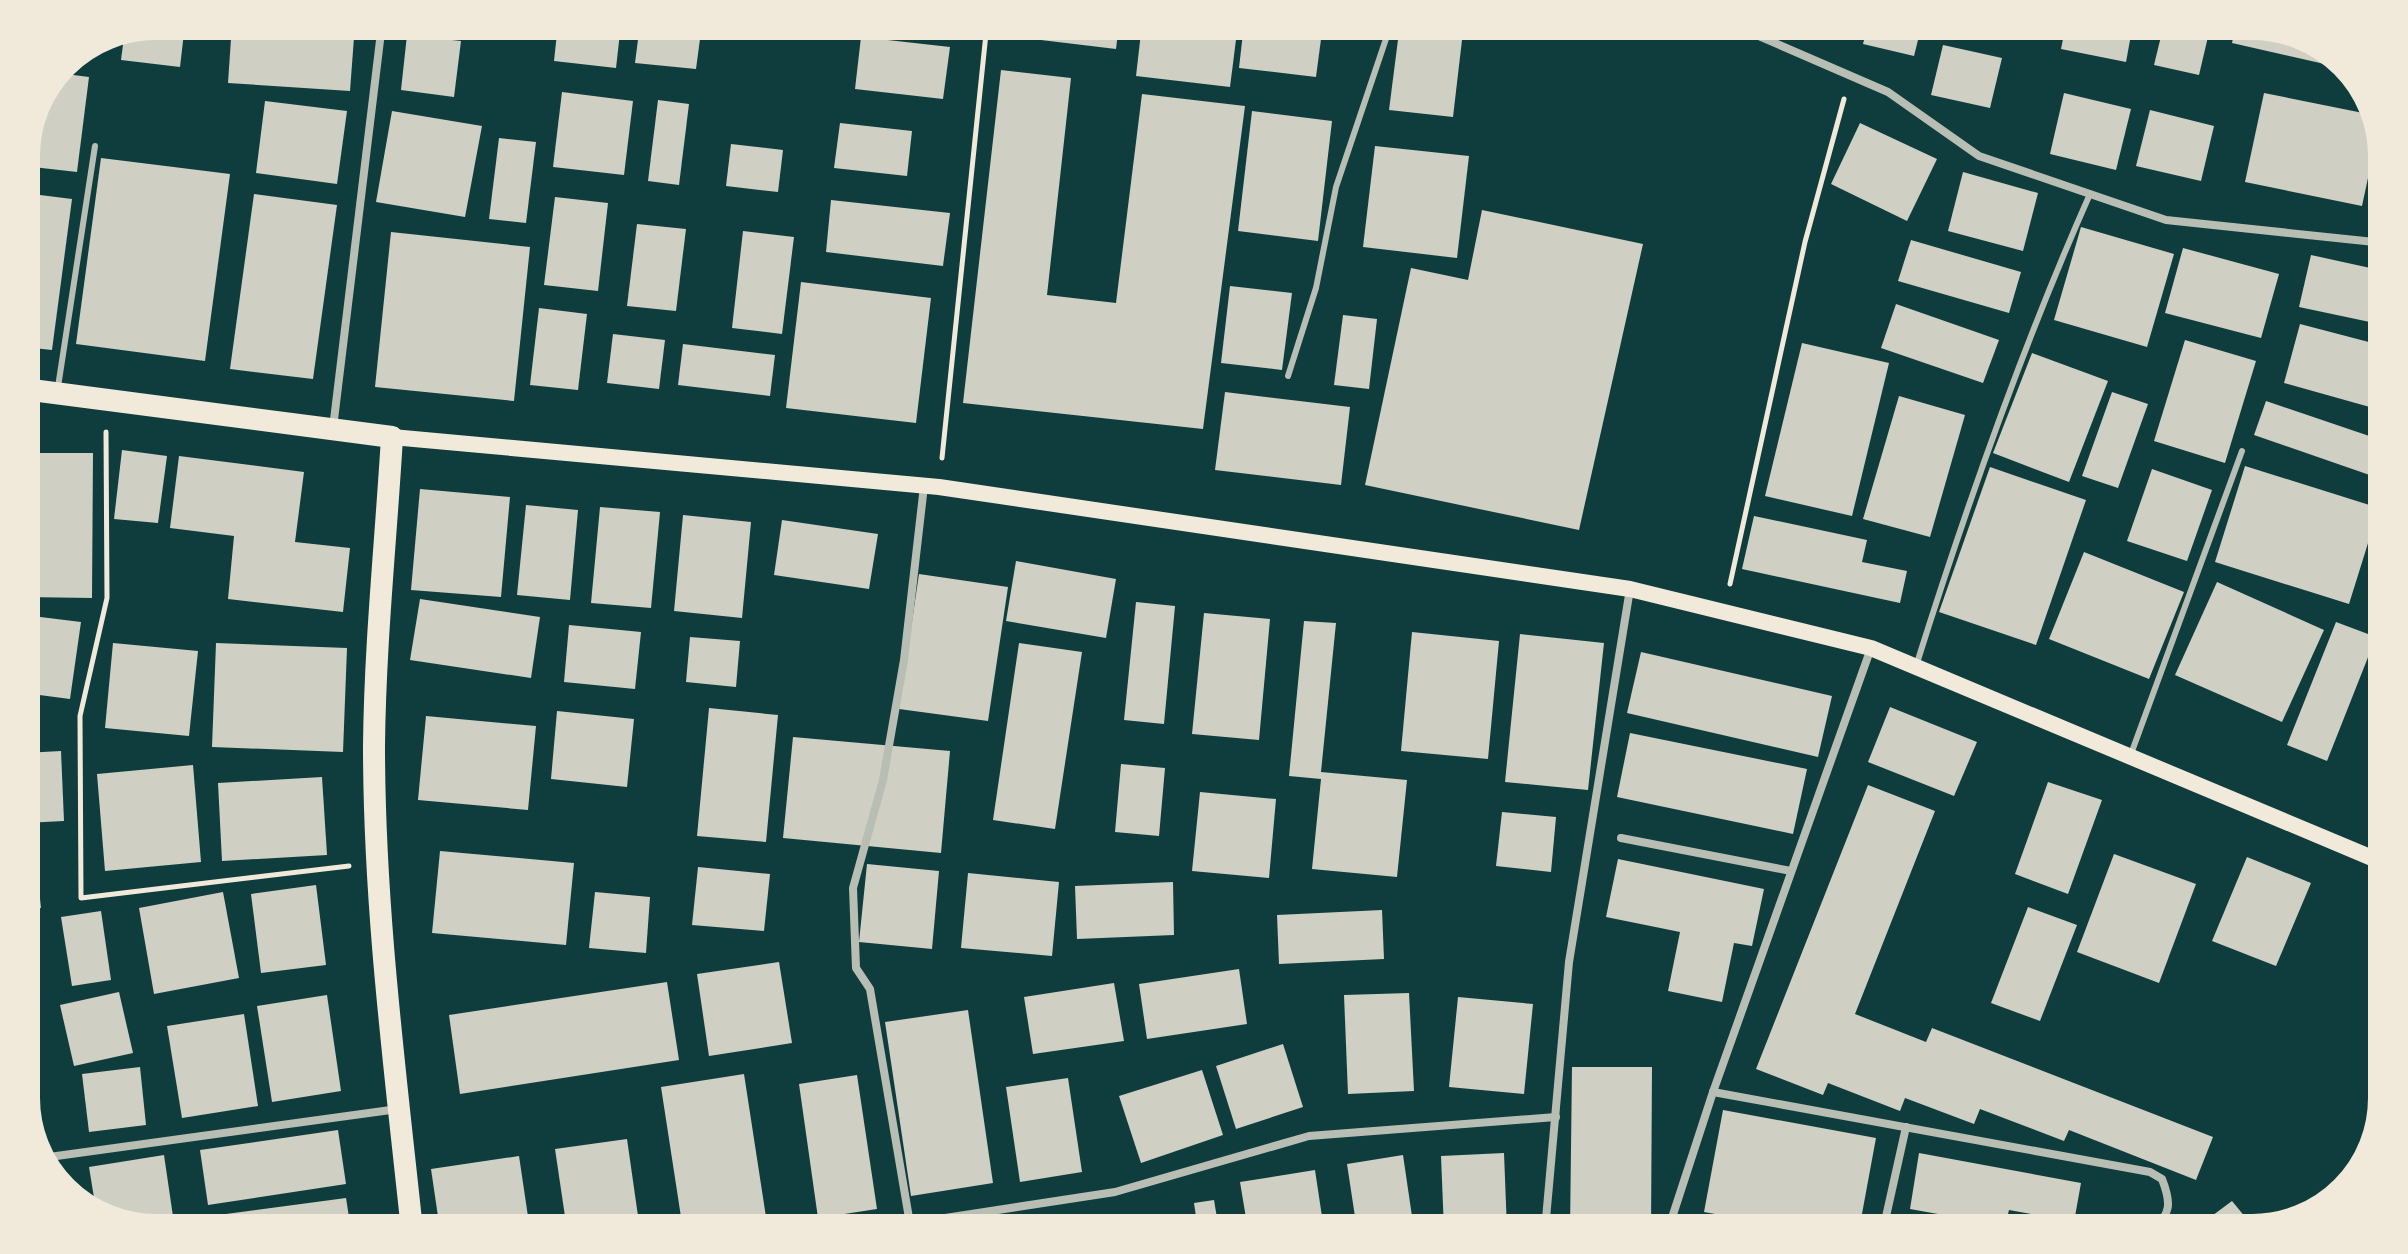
<svg xmlns="http://www.w3.org/2000/svg" width="2408" height="1254" font-family="'Noto Sans',sans-serif">
<rect width="100%" height="100%" fill="#0f3d3e"/>
<g fill="#cfcfc3">
<path d="M156,24H185L180,67L121,60L124,37Z"/>
<path d="M232,24H355L350,91L228,83Z"/>
<path d="M558,24H621L616,68L554,61Z"/>
<path d="M640,24H702L696,69L635,63Z"/>
<path d="M1001,24H1119L1116,49L999,35Z"/>
<path d="M1142,24H1238L1230,87L1136,76Z"/>
<path d="M1244,24H1323L1316,77L1239,68Z"/>
<path d="M1868,24H1922L1914,56L1863,44Z"/>
<path d="M1985,24H2043L2040,38Z"/>
<path d="M2066,24H2133L2126,62L2061,49Z"/>
<path d="M2164,24H2211L2199,75L2154,65Z"/>
<path d="M2236,24H2252L2311,38L2342,68L2232,43Z"/>
<path d="M1399,32L1462,40L1453,117L1389,110Z"/>
<path d="M407,35L461,41L454,97L401,90Z"/>
<path d="M861,37L950,47L943,99L855,89Z"/>
<path d="M1943,45L2002,58L1990,108L1931,95Z"/>
<path d="M1001,70L1071,78L1047,295L1116,303L1142,94L1245,106L1203,429L963,403Z"/>
<path d="M58,73L89,77L77,172L24,166V148Z"/>
<path d="M562,92L633,101L624,175L553,167Z"/>
<path d="M2064,93L2131,109L2116,170L2050,154Z"/>
<path d="M2264,93L2373,115L2378,131L2362,206L2245,182Z"/>
<path d="M658,100L689,104L679,185L648,181Z"/>
<path d="M265,101L347,111L337,184L256,173Z"/>
<path d="M2150,110L2214,126L2201,181L2136,166Z"/>
<path d="M392,111L482,126L465,217L376,202Z"/>
<path d="M1252,111L1332,121L1318,241L1238,231Z"/>
<path d="M840,123L912,131L907,176L834,168Z"/>
<path d="M1860,123L1937,159L1907,221L1831,184Z"/>
<path d="M499,138L536,142L526,223L489,219Z"/>
<path d="M731,144L783,150L778,192L726,186Z"/>
<path d="M1375,146L1469,156L1457,258L1363,247Z"/>
<path d="M101,158L230,174L205,361L76,344Z"/>
<path d="M1963,172L2038,193L2023,251L1948,231Z"/>
<path d="M24,193L72,199L52,350L24,347Z"/>
<path d="M254,194L337,205L313,379L230,369Z"/>
<path d="M555,197L608,203L598,291L544,285Z"/>
<path d="M831,200L950,213L943,266L826,252Z"/>
<path d="M1482,210L1643,244L1579,530L1365,485L1411,268L1468,280Z"/>
<path d="M637,224L686,229L676,311L627,306Z"/>
<path d="M2081,227L2174,254L2147,347L2054,320Z"/>
<path d="M743,231L794,237L782,334L732,328Z"/>
<path d="M391,232L530,247L514,401L375,387Z"/>
<path d="M1911,240L2021,272L2009,313L1898,281Z"/>
<path d="M2183,248L2279,274L2261,338L2165,313Z"/>
<path d="M2311,255L2384,271V325L2299,307Z"/>
<path d="M801,282L931,298L916,423L786,408Z"/>
<path d="M1230,286L1292,293L1282,370L1221,363Z"/>
<path d="M1896,304L1999,340L1983,383L1881,348Z"/>
<path d="M539,308L587,314L578,390L530,385Z"/>
<path d="M1343,315L1377,319L1369,389L1334,385Z"/>
<path d="M2300,324L2384,346V411L2284,383Z"/>
<path d="M613,334L665,340L659,389L607,383Z"/>
<path d="M2185,340L2256,361L2225,463L2154,441Z"/>
<path d="M1802,343L1889,363L1852,516L1765,496Z"/>
<path d="M683,344L775,355L770,396L678,385Z"/>
<path d="M2032,353L2108,381L2069,482L1993,453Z"/>
<path d="M1225,392L1350,407L1341,485L1215,470Z"/>
<path d="M2112,392L2148,404L2118,488L2082,476Z"/>
<path d="M1899,396L1965,415L1930,537L1863,519Z"/>
<path d="M2266,401L2384,441V480L2254,435Z"/>
<path d="M122,450L167,456L158,523L114,519Z"/>
<path d="M24,453H93L92,598L24,597Z"/>
<path d="M179,456L304,472L295,542L350,548L343,612L228,599L234,536L170,528Z"/>
<path d="M2245,466L2379,508L2349,604L2215,562Z"/>
<path d="M1990,467L2086,500L2036,645L1939,612Z"/>
<path d="M2152,469L2212,490L2187,561L2127,541Z"/>
<path d="M420,489L510,497L501,597L411,590Z"/>
<path d="M526,505L578,510L570,600L517,595Z"/>
<path d="M600,507L660,512L651,608L591,603Z"/>
<path d="M683,515L751,522L742,618L674,611Z"/>
<path d="M1754,516L1867,540L1862,562L1907,571L1900,603L1742,569Z"/>
<path d="M782,520L878,534L869,589L774,575Z"/>
<path d="M2084,552L2184,592L2149,679L2049,639Z"/>
<path d="M1016,561L1116,579L1106,638L1006,621Z"/>
<path d="M919,574L1008,587L988,721L899,709Z"/>
<path d="M2217,582L2324,630L2282,722L2175,675Z"/>
<path d="M420,599L540,617L531,678L410,660Z"/>
<path d="M1136,602L1175,606L1164,724L1124,720Z"/>
<path d="M1204,613L1270,619L1259,740L1192,734Z"/>
<path d="M24,615L81,622L70,699L24,693Z"/>
<path d="M1304,621L1336,623L1321,772L1407,780L1397,877L1312,869L1321,779L1289,776Z"/>
<path d="M2336,622L2376,637L2327,761L2287,745Z"/>
<path d="M569,625L641,632L635,689L564,682Z"/>
<path d="M1412,632L1499,641L1488,759L1401,751Z"/>
<path d="M1520,634L1604,643L1588,790L1505,782Z"/>
<path d="M690,637L740,641L736,687L686,682Z"/>
<path d="M113,643L198,651L189,736L105,728Z"/>
<path d="M216,643L347,648L343,752L212,747Z"/>
<path d="M1019,643L1082,652L1055,829L993,820Z"/>
<path d="M1641,652L1832,696L1818,757L1627,713Z"/>
<path d="M1890,707L1977,742L1954,796L1868,762Z"/>
<path d="M709,708L778,715L766,842L697,836Z"/>
<path d="M557,711L634,719L627,787L551,779Z"/>
<path d="M426,716L536,726L528,810L418,800Z"/>
<path d="M1630,733L1807,769L1793,834L1617,797Z"/>
<path d="M793,737L950,751L941,853L783,838Z"/>
<path d="M61,751L64,821L24,823V753Z"/>
<path d="M1121,764L1165,768L1159,836L1115,832Z"/>
<path d="M193,765L201,862L105,871L97,774Z"/>
<path d="M322,777L327,855L222,861L218,783Z"/>
<path d="M2048,782L2102,800L2068,894L2015,874Z"/>
<path d="M1868,785L1935,811L1855,1014L1926,1042L1932,1028L2213,1137L2196,1180L2069,1130L2064,1141L1980,1109L1974,1124L1905,1098L1900,1111L1828,1083L1823,1095L1756,1069Z"/>
<path d="M1200,792L1276,799L1269,878L1192,871Z"/>
<path d="M1502,812L1556,817L1551,872L1496,866Z"/>
<path d="M32,824L41,908L24,910V825Z"/>
<path d="M440,851L574,863L566,945L432,933Z"/>
<path d="M2114,854L2196,884L2159,983L2077,952Z"/>
<path d="M2247,857L2311,883L2276,966L2212,941Z"/>
<path d="M1618,859L1764,889L1752,946L1734,943L1722,1002L1668,991L1680,932L1606,917Z"/>
<path d="M867,864L939,871L932,949L859,942Z"/>
<path d="M698,867L770,874L764,931L692,925Z"/>
<path d="M968,873L1059,882L1052,956L961,948Z"/>
<path d="M1173,882L1174,935L1077,939L1075,886Z"/>
<path d="M316,885L326,965L261,973L251,894Z"/>
<path d="M223,892L239,978L154,994L139,908Z"/>
<path d="M595,892L650,897L646,953L589,948Z"/>
<path d="M2028,907L2077,925L2040,1021L1991,1003Z"/>
<path d="M1382,910L1384,959L1279,964L1277,915Z"/>
<path d="M101,911L111,980L72,986L61,917Z"/>
<path d="M779,962L792,1043L709,1056L697,974Z"/>
<path d="M1239,969L1247,1024L1147,1039L1139,984Z"/>
<path d="M667,982L679,1060L460,1094L449,1015Z"/>
<path d="M1114,983L1124,1041L1033,1054L1024,997Z"/>
<path d="M119,992L133,1053L74,1066L60,1005Z"/>
<path d="M1409,993L1414,1091L1348,1094L1344,995Z"/>
<path d="M327,995L341,1091L272,1102L257,1006Z"/>
<path d="M1458,997L1533,1004L1524,1094L1449,1087Z"/>
<path d="M968,1010L993,1183L911,1196L885,1022Z"/>
<path d="M244,1014L258,1106L182,1118L167,1026Z"/>
<path d="M1283,1044L1303,1107L1236,1129L1216,1066Z"/>
<path d="M140,1067L146,1125L89,1132L82,1074Z"/>
<path d="M1572,1067H1652L1651,1230H1570Z"/>
<path d="M1202,1070L1223,1135L1141,1163L1119,1096Z"/>
<path d="M744,1074L766,1217L683,1230L661,1087Z"/>
<path d="M857,1075L877,1209L818,1218L799,1084Z"/>
<path d="M1068,1078L1082,1172L1020,1182L1006,1087Z"/>
<path d="M1723,1110L1876,1138L1859,1230L1784,1220L1782,1226L1704,1212Z"/>
<path d="M338,1130L346,1184L208,1205L200,1150Z"/>
<path d="M627,1139L640,1230H567L555,1149Z"/>
<path d="M1504,1153L1507,1230H1444L1441,1156Z"/>
<path d="M1919,1153L2081,1183L2074,1222L2009,1210L2005,1226L1910,1209Z"/>
<path d="M164,1155L175,1230H156L97,1216L89,1167Z"/>
<path d="M1403,1155L1414,1230H1357L1347,1164Z"/>
<path d="M519,1156L530,1230H440L431,1169Z"/>
<path d="M1315,1170L1324,1230H1248L1240,1182Z"/>
<path d="M346,1198L351,1230H197L196,1218Z"/>
<path d="M1214,1200L1219,1230H1198L1194,1203Z"/>
<path d="M2232,1201L2255,1229L2193,1230Z"/>
<path d="M1168,1223L1169,1230H1133L1132,1228Z"/>
</g>
<g fill="none" stroke-linecap="round" stroke-linejoin="round">
<g stroke="#f1e9da" stroke-width="5">
<path d="M106,432L107,598L80,716L81,898L349,866"/>
<path d="M942,458L987,24"/>
<path d="M1730,584L1805,242L1844,99"/>
</g>
<g stroke="#b8beb3" stroke-width="6">
<path d="M1288,376L1316,288L1336,187L1391,24"/>
<path d="M58,387L95,146"/>
<path d="M1917,663C1967,504 2022,347 2090,194"/>
<path d="M2131,754L2242,451"/>
</g>
<g stroke="#b8beb3" stroke-width="8">
<path d="M1693,24L1738,27L1888,92L1979,156L2166,220L2384,243"/>
<path d="M333,428L382,24"/>
<path d="M1621,838L1791,871"/>
<path d="M1713,1092L2150,1172L2162,1179C2171,1202 2172,1215 2151,1230"/>
<path d="M42,1158L398,1109"/>
<path d="M910,1224L870,989L856,968L853,888L883,780L904,660L924,486"/>
<path d="M867,1230L1115,1192L1309,1136L1556,1117"/>
<path d="M1545,1230L1569,962L1630,589"/>
<path d="M1668,1230L1713,1092L1871,648"/>
<path d="M1883,1230L1906,1127"/>
</g>
<path stroke="#f1e9da" stroke-width="16" d="M392,437L939,487L1630,589L1871,648L2384,863"/>
<path stroke="#f1e9da" stroke-width="22" d="M24,389L392,437C386,539 375,643 374,746C374,908 395,1069 412,1230"/>
</g>
<path d="M0 0H2408V1254H0ZM156 38H2252A118 118 0 0 1 2370 156V1098A118 118 0 0 1 2252 1216H156A118 118 0 0 1 38 1098V156A118 118 0 0 1 156 38Z" fill="#f1e9da" fill-rule="evenodd"/>
<path fill="none" stroke="#f1e9da" stroke-width="4" d="M156 38H2252A118 118 0 0 1 2370 156V1098A118 118 0 0 1 2252 1216H156A118 118 0 0 1 38 1098V156A118 118 0 0 1 156 38Z"/>
</svg>
